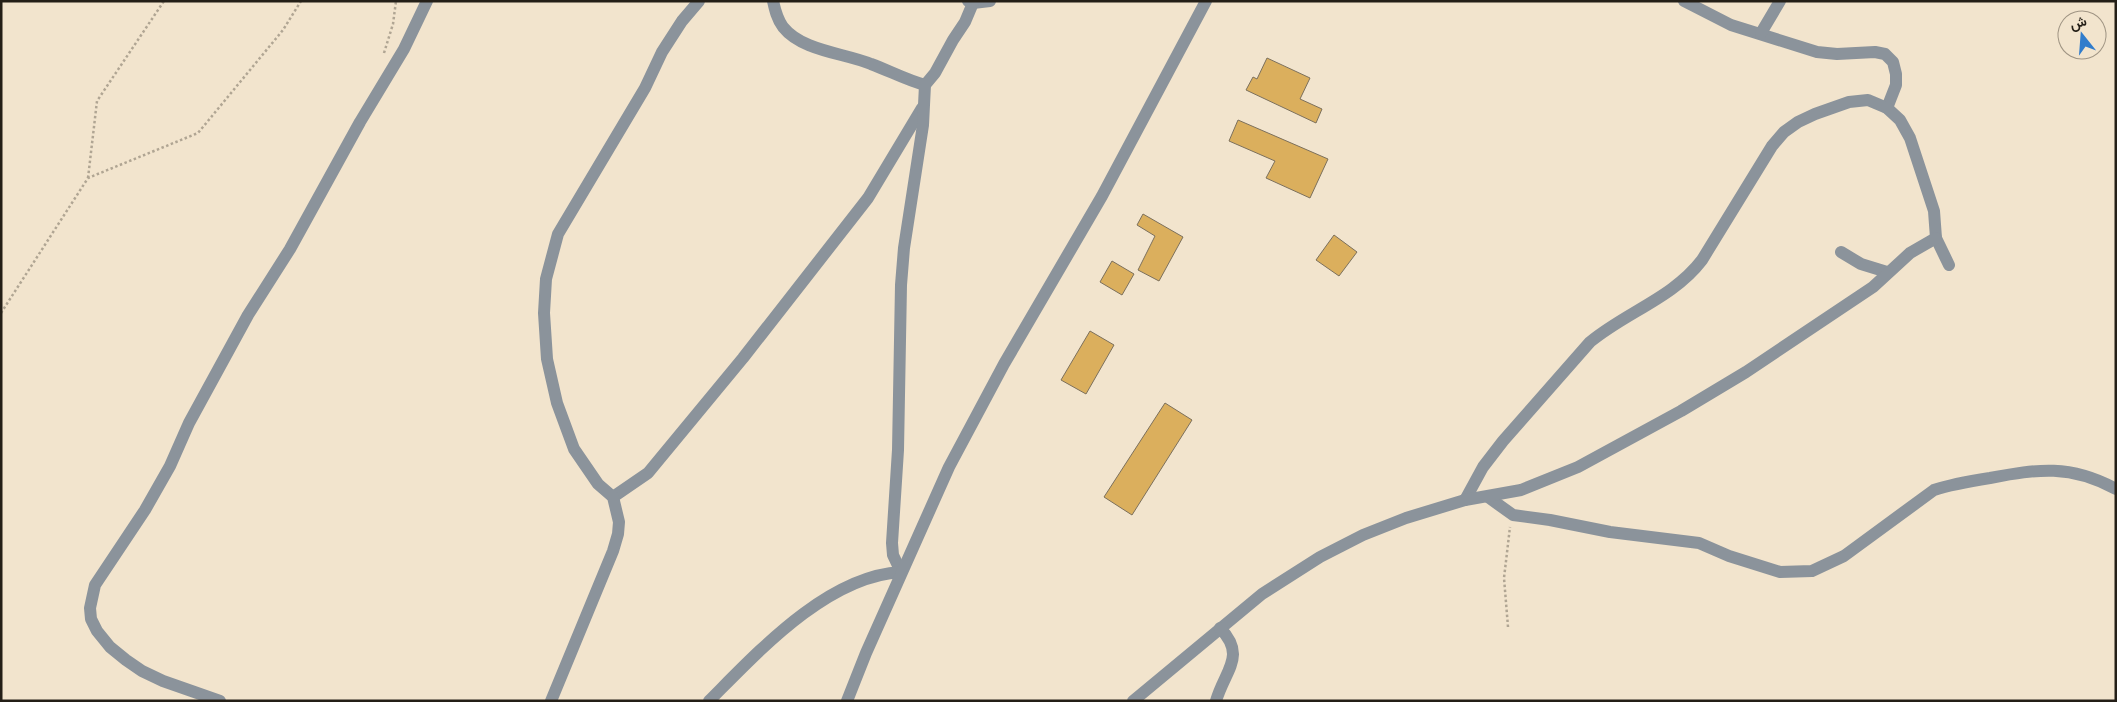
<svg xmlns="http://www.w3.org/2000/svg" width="2117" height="702" font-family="Barlow,Vazirmatn,sans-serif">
<rect width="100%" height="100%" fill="#f2e4cd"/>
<g fill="#dbaf5d" stroke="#7c705c">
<path d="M1267,58L1310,78L1300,99L1322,109L1316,123L1246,90L1253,77L1257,79Z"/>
<path d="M1238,120L1328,159L1310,198L1266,178L1275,161L1229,141Z"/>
<path d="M1143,214L1183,237L1159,281L1138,270L1155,236L1137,225Z"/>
<path d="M1334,235L1357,252L1339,276L1316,260Z"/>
<path d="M1112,261L1134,274L1122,295L1100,282Z"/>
<path d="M1090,331L1114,345L1086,394L1061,380Z"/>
<path d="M1165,403L1192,420L1132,515L1104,497Z"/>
</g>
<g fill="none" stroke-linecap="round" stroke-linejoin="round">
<g stroke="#b0a593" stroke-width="2.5" stroke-dasharray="2.5 2.5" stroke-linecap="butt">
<path d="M384,53L393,24L396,1"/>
<path d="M88,178L97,101L164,1"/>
<path d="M1,313L88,178L198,133L283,30L301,1"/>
<path d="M1508,627L1504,578L1510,527"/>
</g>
<g stroke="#8b939b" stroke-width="12">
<path d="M773,1C775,10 777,19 783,27C802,51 844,53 871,64C890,71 906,80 925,85"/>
<path d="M968,1L973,3L990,1"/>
<path d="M1684,1L1731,25L1817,52L1837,54L1875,52L1885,54L1893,62L1896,74V85L1887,108"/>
<path d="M1761,33L1780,1"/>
<path d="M1841,252L1861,264L1887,272"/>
<path d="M613,497L648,473L743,358L868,198L922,108"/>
<path d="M1488,497L1513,515L1550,520L1610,532L1699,543L1729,556L1780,572L1812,571L1844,556L1934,490C1952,484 1971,481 1990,478C2038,469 2070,464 2116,489"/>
<path d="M1465,500L1483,467L1503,441L1590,342C1626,312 1673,298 1702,260L1772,146L1784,132L1798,122L1815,114L1849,102L1868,100L1887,108L1900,120L1910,138L1934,211L1936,238L1949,265"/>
<path d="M901,572L893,555L892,543L898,450L901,285L904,248L923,125L925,85L935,73L953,40L965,22L973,3"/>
<path d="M220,701L163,681L142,671L126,660L110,647L97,631L91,619L90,608L95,585L145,510L170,466L189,423L248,315L290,249L360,122L404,49L427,1"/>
<path d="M551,701L613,551L618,534L619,522L613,497L598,484L574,449L557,403L547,359L544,313L546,279L558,234L645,88L662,52L682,21L699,1"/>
<path d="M709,701C758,652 827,576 901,572"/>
<path d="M847,701L866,653L949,467L1004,364L1102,196L1206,1"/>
<path d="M1133,701L1262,594L1320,557L1363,535L1406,518L1465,500L1521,490L1578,467L1681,411L1746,372L1873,287L1910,253L1936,238"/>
<path d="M1216,701C1225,670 1247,656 1220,628"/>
</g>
</g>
<rect width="2117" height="702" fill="none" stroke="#241f17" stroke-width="5"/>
<g transform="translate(2082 35) rotate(343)"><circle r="24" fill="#f2e4cd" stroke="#a09584"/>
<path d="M0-4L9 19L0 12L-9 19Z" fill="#307ccc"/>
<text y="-8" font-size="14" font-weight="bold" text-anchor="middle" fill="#241f17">ش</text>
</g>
</svg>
